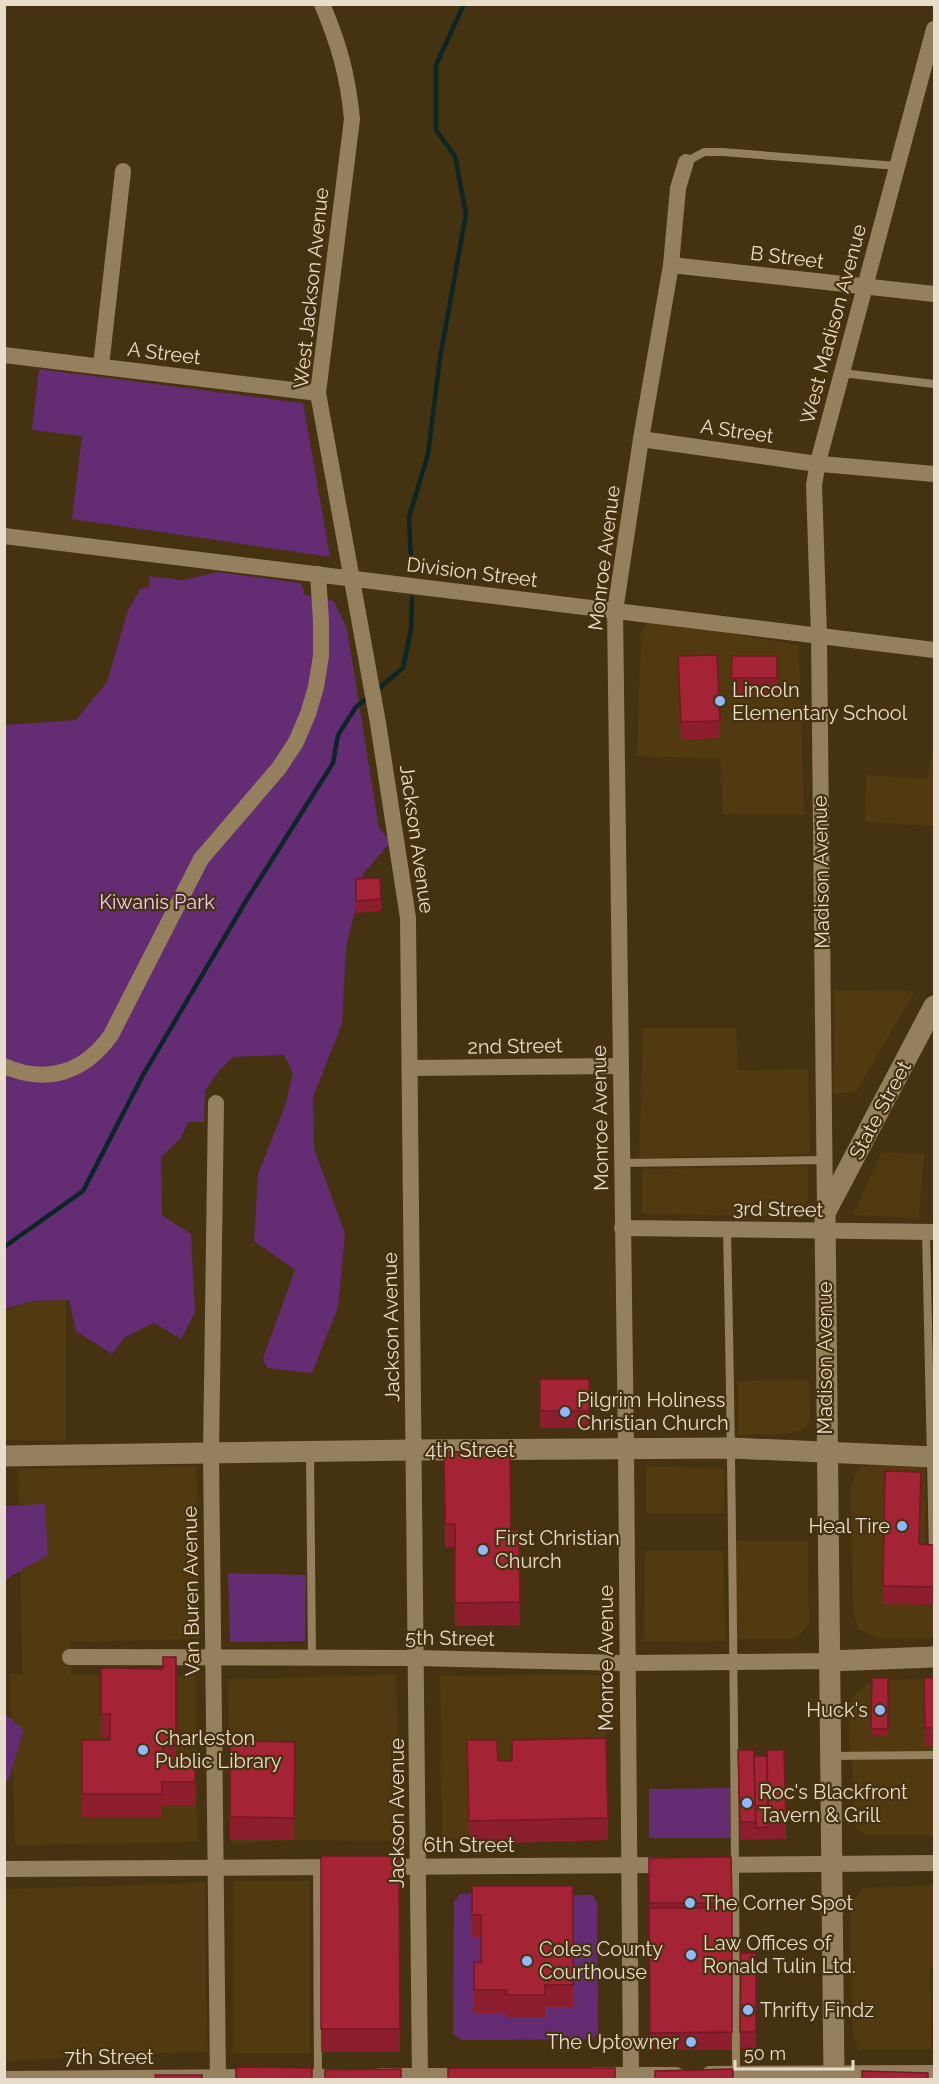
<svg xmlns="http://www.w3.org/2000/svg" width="939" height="2084" font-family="Raleway,sans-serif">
<rect width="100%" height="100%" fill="#443210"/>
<g fill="#513a10">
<path d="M650,621L799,645L804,815L723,814L720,759L637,756L641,634Z"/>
<path d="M934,743V826L865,822L866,775L927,779Z"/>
<path d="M835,990L915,991L856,1092L833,1094Z"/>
<path d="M643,1028H736L738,1070L808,1069L810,1154L639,1158Z"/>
<path d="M882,1152L924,1154L919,1218L853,1215Z"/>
<path d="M808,1166V1217L642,1214V1169Z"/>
<path d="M66,1300V1441L5,1440V1311L32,1301Z"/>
<path d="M809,1380L810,1420L805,1428L794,1433L738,1435V1381Z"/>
<path d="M871,1465L926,1466L925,1558L934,1559V1638L881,1639L860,1630L856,1624L853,1607L851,1484L858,1468Z"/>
<path d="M196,1466L200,1639L71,1642V1675L196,1676L197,1842L15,1845L10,1674H22L19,1469Z"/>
<path d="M646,1466L724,1469V1513H646Z"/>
<path d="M736,1541H808L809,1624L797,1639H735Z"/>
<path d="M645,1551H723L725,1641L644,1642Z"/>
<path d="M396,1675L399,1841L294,1840L231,1844L228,1679Z"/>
<path d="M605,1675L607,1837L442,1839L440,1676Z"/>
<path d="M934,1679V1751L850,1752L848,1704L859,1691L868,1683L877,1680Z"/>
<path d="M852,1759H934V1835H866L856,1829L854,1813Z"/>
<rect x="233" y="1881" width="77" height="172"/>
<path d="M205,1883L207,2051L5,2061V1889Z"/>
<path d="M934,1885V1967L930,1968L931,2050H859L853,2036L850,1904L863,1888Z"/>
</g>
<g fill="#642c72" fill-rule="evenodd">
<path d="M39,369L303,403L330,557L72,519L82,436L32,430Z"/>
<path d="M218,572L301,583L304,591L303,594L334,601L347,629L379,828L391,842L382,852L383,854H380L364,873L346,948L342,1024L313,1097L314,1148L345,1234L338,1307L312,1373L267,1368L263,1358L295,1270L254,1241L258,1174L285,1106L293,1073L284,1055L233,1057L218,1072L205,1091L204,1122H188L181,1138L161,1157L162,1215L191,1234L195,1312L181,1339L154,1323L125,1337L112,1354L76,1331L69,1300L32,1301L5,1309V725L76,720L107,682L128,610L141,588L149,587L150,576L182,580Z"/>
<path d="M45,1504L48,1555L8,1578L5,1583V1506Z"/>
<path d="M228,1573L306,1575L305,1641L230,1642Z"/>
<path d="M5,1714L24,1730L8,1781L4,1780Z"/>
<path d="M730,1788V1838H649V1789Z"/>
<path d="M484,1893L593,1895L597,1903L598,2033L593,2039L462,2040L453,2034L454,1902L460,1894ZM481,1937L545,2007L544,2018H507V2013H474L481,1985Z"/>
</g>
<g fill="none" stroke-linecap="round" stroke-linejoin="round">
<g stroke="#0a2627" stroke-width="4.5">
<path d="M411,561L409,517L428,454L440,358L466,214L455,156L436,130V65L464,4"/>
<path d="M377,690L403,668L411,629L412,598"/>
<path d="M4,1247L83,1191L143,1075L246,901L333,763L338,735L356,707L370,696"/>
</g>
<g stroke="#95805e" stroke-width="8">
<path d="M686,162L704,152H723L897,166"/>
<path d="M842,373L934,384"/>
<path d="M622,1163L824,1160"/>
<path d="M727,1230C733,1511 735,1793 736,2075"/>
<path d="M926,1232L933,1554H934"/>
<path d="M310,1452L312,1658"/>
<path d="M830,1756L934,1755"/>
<path d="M317,1867L318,2080"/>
</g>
<g stroke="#95805e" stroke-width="16">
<path d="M322,4C339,44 348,76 352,119L318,393L378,723L408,918L420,2080"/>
<path d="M671,265L934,294"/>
<path d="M4,355L318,393"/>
<path d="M101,366L123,171"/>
<path d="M641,439L810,463L934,474"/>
<path d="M4,536L934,650"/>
<path d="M4,1066C47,1085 85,1072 111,1035L201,859L279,768L296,742L308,714L316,687L321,656V621L318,574"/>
<path d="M410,1068L620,1066"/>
<path d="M216,1103L211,1454L218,2080"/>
<path d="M825,1212L819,636L814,485L818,462L934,29"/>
<path d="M622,1228L934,1232"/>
<path d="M70,1657L417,1658L626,1663L829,1661"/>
<path d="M710,1865L934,1863"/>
<path d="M377,1867L670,1865"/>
<path d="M4,1869L343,1867"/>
<path d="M710,2074L934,2073"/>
<path d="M593,2075H676"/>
<path d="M380,2076H469"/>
<path d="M290,2077H346"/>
<path d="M4,2079L259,2077"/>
<path d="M631,2080L626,1449L615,611L641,439L671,265L678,188L686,162"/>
</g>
<g stroke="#95805e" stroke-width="21">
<path d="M4,1456L414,1450L732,1448L934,1457"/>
<path d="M829,1661L934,1657"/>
<path d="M834,2080L825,1213L934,1006"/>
</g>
</g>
<g fill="#8d1e2d">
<path d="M678,656L720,721V738L681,740Z"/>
<path d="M732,656H777V695H731Z"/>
<path d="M356,879L381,899V911L356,913Z"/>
<rect x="540" y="1379" width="49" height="49"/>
<path d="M444,1452L511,1530H519L520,1625L455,1626V1547H445Z"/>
<path d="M920,1544L934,1545V1605L883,1604V1586Z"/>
<path d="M176,1657V1761H195V1805H162V1817H82V1740H110V1737H101V1668L163,1669Z"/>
<path d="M872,1678H888V1735H871Z"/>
<path d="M924,1678H934V1745H925Z"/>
<path d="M467,1740L498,1761L608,1818V1840L469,1844Z"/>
<path d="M230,1741L295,1742L294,1840H230Z"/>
<path d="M754,1756L786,1822V1839L740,1840L738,1768Z"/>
<path d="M321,1856H399L400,2052H321Z"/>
<path d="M731,1857L732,2050H650L649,1858Z"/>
<path d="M472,1886H573V2007H545V2018H506V2013H474V1962H481V1937H472Z"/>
<path d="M741,1953H756V2049H740Z"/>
</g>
<g fill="#a42334" stroke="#731824" stroke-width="1.5">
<path d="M717,655L720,721L681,722L678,656Z"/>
<path d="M732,656H777V678H731Z"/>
<path d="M380,878L381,899L356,901V879Z"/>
<rect x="540" y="1379" width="49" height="32"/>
<path d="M510,1451L511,1530H519L520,1602L455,1603V1524H445L444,1452Z"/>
<path d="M885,1471L921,1472L919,1544L934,1545V1587L883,1586Z"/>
<path d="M163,1657H176V1745H163V1761H195V1782H162V1794H82V1740H110V1714H101V1668L163,1669Z"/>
<path d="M872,1678H888V1729H871Z"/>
<path d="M924,1678H934V1728H925Z"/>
<path d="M606,1738L608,1818L469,1821L467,1740H497L498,1761H512V1740Z"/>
<path d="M230,1741L295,1742L294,1818L230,1817Z"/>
<path d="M738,1750H754L756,1822H740Z"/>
<path d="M767,1750H784L786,1822H768Z"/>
<path d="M754,1756H767L768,1827L756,1828Z"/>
<path d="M321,1856H399L400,2029H321Z"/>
<path d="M731,1857L732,1903H649V1858Z"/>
<path d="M472,1886H573V1985H545V1995H506L507,1990H474V1962H481V1915H472Z"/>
<path d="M649,1908H732V2032L650,2033Z"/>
<path d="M741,1953H756V2032H740Z"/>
<path d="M236,2067L312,2068V2079H236Z"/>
<rect x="448" y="2068" width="167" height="11"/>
<path d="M401,2069V2079H325V2070Z"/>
<path d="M733,2069V2079H655V2071Z"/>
<path d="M862,2071L928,2073V2079H852H862Z"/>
<path d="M155,2075H202V2079H156Z"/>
</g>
<g fill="#8eb9fc" stroke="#443210" stroke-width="2">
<circle cx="720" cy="701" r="6"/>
<circle cx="565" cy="1412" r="6"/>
<circle cx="902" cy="1526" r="6"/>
<circle cx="483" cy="1550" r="6"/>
<circle cx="880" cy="1710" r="6"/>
<circle cx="143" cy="1750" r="6"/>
<circle cx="747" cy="1803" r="6"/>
<circle cx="690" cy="1903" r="6"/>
<circle cx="691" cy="1955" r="6"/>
<circle cx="527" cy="1961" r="6"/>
<circle cx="748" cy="2010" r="6"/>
<circle cx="691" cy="2042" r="6"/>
</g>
<g text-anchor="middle" stroke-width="4.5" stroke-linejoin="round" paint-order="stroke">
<g font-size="20" fill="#e8dcca" stroke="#443210">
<text transform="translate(787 257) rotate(7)" y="7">B Street</text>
<text transform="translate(311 288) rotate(-84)" y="7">West Jackson Avenue</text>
<text transform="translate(833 324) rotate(-75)" y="7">West Madison Avenue</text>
<text transform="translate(164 353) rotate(7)" y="7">A Street</text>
<text transform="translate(737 431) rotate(8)" y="7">A Street</text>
<text transform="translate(604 558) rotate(-83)" y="7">Monroe Avenue</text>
<text transform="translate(472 572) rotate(7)" y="7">Division Street</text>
<text transform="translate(417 839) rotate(82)" y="7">Jackson Avenue</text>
<text transform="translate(821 872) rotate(-91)" y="7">Madison Avenue</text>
<text transform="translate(515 1046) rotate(-1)" y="7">2nd Street</text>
<text transform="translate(880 1110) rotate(-62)" y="7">State Street</text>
<text transform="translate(600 1118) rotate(-91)" y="7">Monroe Avenue</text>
<text transform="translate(778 1209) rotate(1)" y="7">3rd Street</text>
<text transform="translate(391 1327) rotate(-91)" y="7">Jackson Avenue</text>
<text transform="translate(825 1358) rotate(-90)" y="7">Madison Avenue</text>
<text x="470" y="1457">4th Street</text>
<text transform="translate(191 1591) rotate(-91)" y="7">Van Buren Avenue</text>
<text transform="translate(450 1638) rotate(1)" y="7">5th Street</text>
<text transform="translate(606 1658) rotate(-90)" y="7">Monroe Avenue</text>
<text transform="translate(397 1813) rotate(-90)" y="7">Jackson Avenue</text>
<text x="469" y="1852">6th Street</text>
<text x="109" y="2064">7th Street</text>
</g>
<g font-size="20" fill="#e8dcca" stroke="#443210" text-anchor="start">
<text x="732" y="697">Lincoln<tspan x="732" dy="23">Elementary School</tspan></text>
<text x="577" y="1407">Pilgrim Holiness<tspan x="577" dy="23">Christian Church</tspan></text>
<text x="890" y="1533" text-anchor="end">Heal Tire</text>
<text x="495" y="1545">First Christian<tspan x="495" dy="23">Church</tspan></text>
<text x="868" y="1717" text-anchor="end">Huck's</text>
<text x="155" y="1745">Charleston<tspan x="155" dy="23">Public Library</tspan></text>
<text x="759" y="1799">Roc's Blackfront<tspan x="759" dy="23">Tavern &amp; Grill</tspan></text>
<text x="702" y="1910">The Corner Spot</text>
<text x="703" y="1950">Law Offices of<tspan x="703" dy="23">Ronald Tulin Ltd.</tspan></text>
<text x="539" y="1956">Coles County<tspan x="539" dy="23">Courthouse</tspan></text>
<text x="760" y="2017">Thrifty Findz</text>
<text x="679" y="2049" text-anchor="end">The Uptowner</text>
</g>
<g font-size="20" fill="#f0c9fa" stroke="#443210">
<text x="157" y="909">Kiwanis Park</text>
</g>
</g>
<rect width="939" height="2084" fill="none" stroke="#e8dcca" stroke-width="12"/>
<path d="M735 2060v9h118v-9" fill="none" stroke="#e8dcca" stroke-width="3"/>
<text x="744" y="2060" font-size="18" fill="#e8dcca" stroke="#443210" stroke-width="4.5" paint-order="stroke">50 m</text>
</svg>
